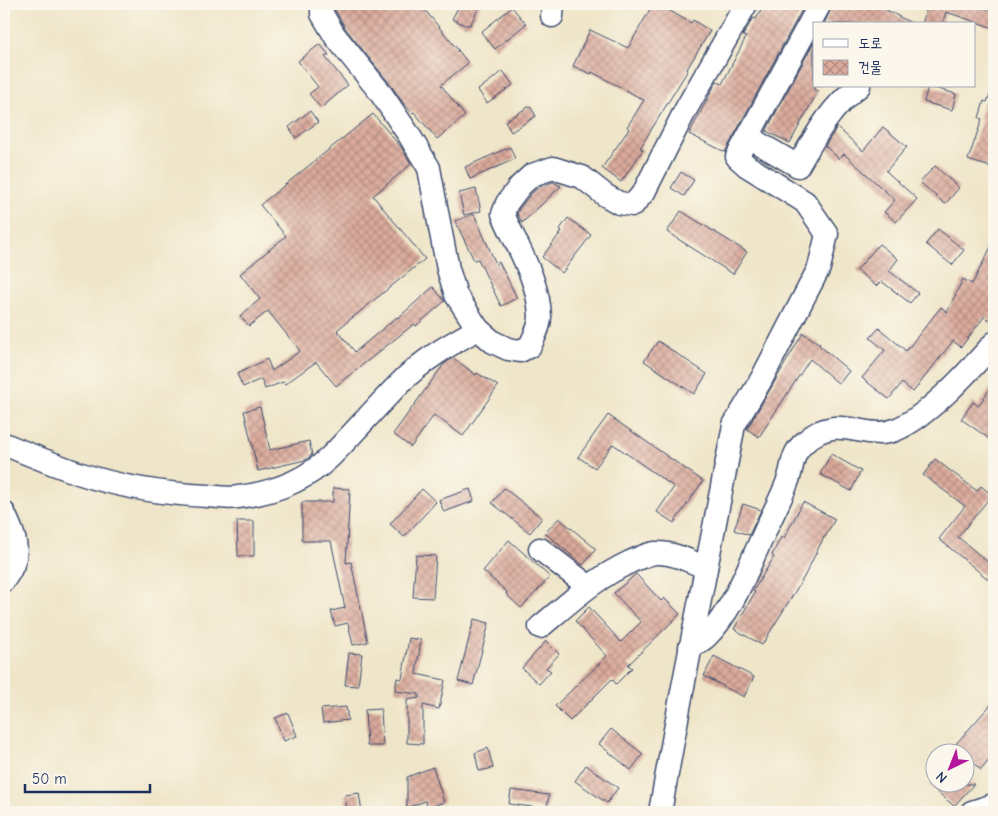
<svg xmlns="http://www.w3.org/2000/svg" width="998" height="816" font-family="'Comic Neue','Poor Story',sans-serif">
<defs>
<pattern id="building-cross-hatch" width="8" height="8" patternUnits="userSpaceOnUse" patternTransform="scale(1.25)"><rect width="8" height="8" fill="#dbaa9b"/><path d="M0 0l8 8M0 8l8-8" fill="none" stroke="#b18b82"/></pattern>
</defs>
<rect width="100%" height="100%" fill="#fbf7ec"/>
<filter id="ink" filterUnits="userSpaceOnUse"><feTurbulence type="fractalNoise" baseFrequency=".02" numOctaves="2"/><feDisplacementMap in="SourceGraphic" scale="10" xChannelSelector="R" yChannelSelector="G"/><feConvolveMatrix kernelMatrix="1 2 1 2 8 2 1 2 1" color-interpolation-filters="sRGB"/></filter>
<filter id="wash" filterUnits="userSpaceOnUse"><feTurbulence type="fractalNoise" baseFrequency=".0096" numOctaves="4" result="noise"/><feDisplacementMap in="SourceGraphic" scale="20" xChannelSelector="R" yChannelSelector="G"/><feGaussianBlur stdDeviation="1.12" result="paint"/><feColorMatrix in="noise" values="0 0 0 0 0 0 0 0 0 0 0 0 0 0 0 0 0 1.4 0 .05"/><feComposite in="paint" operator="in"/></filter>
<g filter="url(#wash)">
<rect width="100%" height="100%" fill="#efe5c8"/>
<g id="blocks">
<g fill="url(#building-cross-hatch)">
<path d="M337,4H420L458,50L457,52L458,50L468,63L441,85L465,116L437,139L414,112L412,113L404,104L390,84L346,29L335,10V5Z"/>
<path d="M460,4H481L470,25H465L452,19Z"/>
<path d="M653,4H658L691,23L693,20L710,31L687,69L688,70L640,148L643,150L621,182L602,168L629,129L627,127L644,100L592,72L591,74L573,66L590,30L628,48Z"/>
<path d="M765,4H805L725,152L689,134L717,81L722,84L746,37L743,36L745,32L753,18L756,19Z"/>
<path d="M833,4H875L913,24H824Z"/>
<path d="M928,4H971L994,11V28L946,12L942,24H922Z"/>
<path d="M512,7L526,24L495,49L481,32Z"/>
<path d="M814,42V90L818,91L790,143L766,131Z"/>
<path d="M320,44L329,55L325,57L348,85L321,108L309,94L318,87L298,61Z"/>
<path d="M503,71L513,85L487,103L478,90Z"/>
<path d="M928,86L956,94L952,110L924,102Z"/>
<path d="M992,89H994V168L968,160L982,119L979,118L984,101L987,102Z"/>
<path d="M530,106L536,116L511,132L505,121Z"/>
<path d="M310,111L318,122L296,138L289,127Z"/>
<path d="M373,114L401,147L411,164L373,196L425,259L337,330L355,352L397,317L398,318L433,287L445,301L416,326L414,324L336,386L316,362L285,384L283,382L265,389L261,379L243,387L237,374L267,359L272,371L300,351L268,311L249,326L240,316L260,299L240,274L286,236L260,205Z"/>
<path d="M837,127L863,151L883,127L907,147L886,171L917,199L896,222L884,212L895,200L844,154L839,159L825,146Z"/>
<path d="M510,147L515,159L470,179L465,167Z"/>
<path d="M935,166L959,188L945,204L920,182Z"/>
<path d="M681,172L694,180L684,196L671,188Z"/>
<path d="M553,182L561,186L522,223L517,213L519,209L530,195L539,187Z"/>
<path d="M476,189L481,211L464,215L459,193Z"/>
<path d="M681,211L747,252L733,274L667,232Z"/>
<path d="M474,214L496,264L499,262L517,298L501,306L478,259L474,260L455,221Z"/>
<path d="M568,218L591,235L562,273L542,257L562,231L560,229Z"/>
<path d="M938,229L964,250L952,265L926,244Z"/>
<path d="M994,241V322L984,317L961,347L953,341L913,392L902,383L889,399L862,378L885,350L870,338L879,328L906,351L941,307L947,312L963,279L972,284Z"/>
<path d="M879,244L898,259L889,271L918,293L910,303L881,281L876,286L857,270Z"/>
<path d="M803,333L820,344L819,345L849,371L839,384L810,359L759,437L747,429Z"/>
<path d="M658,341L707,374L694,394L644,361Z"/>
<path d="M453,358L476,375L477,373L498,386L463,436L434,415L411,447L393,434L444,364Z"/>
<path d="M994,383V442L961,419L973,402L978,406Z"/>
<path d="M260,407L270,450L309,441L312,455L305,460L258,471L244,411Z"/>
<path d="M608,415L703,481L674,523L657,512L674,487L613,444L595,468L578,457Z"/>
<path d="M831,454L861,471L851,491L820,474Z"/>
<path d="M935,459L977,491L981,486L992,495L958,537L994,567V584L939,539L965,506L923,475Z"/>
<path d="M333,488L350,489L346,563L351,562L368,642L353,645L348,623L335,626L331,611L345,608L331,541H302V502H333Z"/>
<path d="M504,488L542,518L530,533L492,503Z"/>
<path d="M422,489L436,502L404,537L390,524Z"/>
<path d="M470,489L474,501L444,512L439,500Z"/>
<path d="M803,502L835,519L825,537H824L804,577L762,645L734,629L755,592L753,591L774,557L772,555L781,537L784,538Z"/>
<path d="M743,504L761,510L749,535L734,530Z"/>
<path d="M559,518L596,549L583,565L545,533Z"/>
<path d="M237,521H254V556H238Z"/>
<path d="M509,540L550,577L521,608L506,594L507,592L483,571Z"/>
<path d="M416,555L436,556L433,598L413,597Z"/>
<path d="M636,574L661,601L664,598L680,614L628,665L632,668L616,684L612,679L570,721L555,706L607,656L575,621L589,607L621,642L641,622L614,593Z"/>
<path d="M474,619L489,623L473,685L458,681Z"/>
<path d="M409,638L421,640L416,674L445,680L439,709L423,705V744L407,743V700L419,698V694L395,691L397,678L402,679Z"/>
<path d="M546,641L559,654L546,668L551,671L539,684L522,668Z"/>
<path d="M349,653L362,654L358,686L345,685Z"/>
<path d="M714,656L754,677L744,697L704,676Z"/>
<path d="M994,701V754L981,770L966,756V754H962L954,746Z"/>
<path d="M346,707L348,720L323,723L321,709Z"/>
<path d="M381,709L383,746H367L365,710Z"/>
<path d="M288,713L297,736L284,741L275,718Z"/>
<path d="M611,729L643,754L631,770L599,744Z"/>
<path d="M488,748L493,768L479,771L475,753Z"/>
<path d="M586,765L618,788L607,803L575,781Z"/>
<path d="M433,767L444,802L428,808L425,801L407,808V777Z"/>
<path d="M928,784H974L954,806Z"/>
<path d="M511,790L549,795L547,809L509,804Z"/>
<path d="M359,793L362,812H347L345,795Z"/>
</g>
</g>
</g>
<g filter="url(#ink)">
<use href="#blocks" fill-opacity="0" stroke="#3b4a6e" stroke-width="1"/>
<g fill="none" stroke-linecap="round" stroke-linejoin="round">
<defs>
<g id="minor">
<path d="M322,4V14L335,36L380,92L409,135L429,168L440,228L448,269L456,295L478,329L493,342L508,349L520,351L530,346C534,337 540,327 540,317C539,280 517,247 503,214L507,203L520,186L532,175L553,168L582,177L605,195L619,203L633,205L644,192L686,109L746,4"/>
<path d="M552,16L553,4"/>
<path d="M748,137L798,166C816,135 830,108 859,86"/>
<path d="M4,444C28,454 53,464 78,473C120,487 164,494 208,496C218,497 228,499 238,497C272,493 305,481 330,457C354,433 376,407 400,383C423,360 450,344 478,329"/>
<path d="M4,513C16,539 23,555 4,580"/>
<path d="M540,549L588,586"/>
<path d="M540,627C570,602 594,579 630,562C637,559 647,554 655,553C673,552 690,561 706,568"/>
<path d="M690,647C696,644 702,641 706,637C732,612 747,570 762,538C770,519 780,501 787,483C794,466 790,455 805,442C837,411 864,442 895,430C928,417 970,370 994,343"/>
<path d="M660,812L681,697L734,425L761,380L819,268L827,234L805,202L747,166L737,157L820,4"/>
<path d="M972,812L994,805"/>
</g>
</defs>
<use href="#minor" stroke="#3b4a6e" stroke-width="25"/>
<use href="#minor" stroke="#fff" stroke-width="22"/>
</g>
</g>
<rect width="998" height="816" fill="none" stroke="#fbf7ec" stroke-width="20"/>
<rect x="813" y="22" width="162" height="65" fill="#fbf7ec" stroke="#a1a7b3"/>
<rect x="823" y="39" width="25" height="8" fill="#ffffff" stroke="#a1a7b3"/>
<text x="858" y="48" font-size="15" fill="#1b2f5e">도로</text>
<rect x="823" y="60" width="25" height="15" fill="url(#building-cross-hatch)" stroke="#a1a7b3"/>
<text x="858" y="72" font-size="15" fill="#1b2f5e">건물</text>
<g transform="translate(950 768) rotate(223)"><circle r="24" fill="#fbf7ec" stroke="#a1a7b3"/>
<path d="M0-4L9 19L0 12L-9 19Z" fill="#b5179e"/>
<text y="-8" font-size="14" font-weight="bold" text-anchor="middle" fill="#1b2f5e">N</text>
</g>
<path d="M25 784v8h125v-8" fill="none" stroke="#1b2f5e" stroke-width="2.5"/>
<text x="32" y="784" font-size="15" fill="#1b2f5e" stroke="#fbf7ec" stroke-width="4" paint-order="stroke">50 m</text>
</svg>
